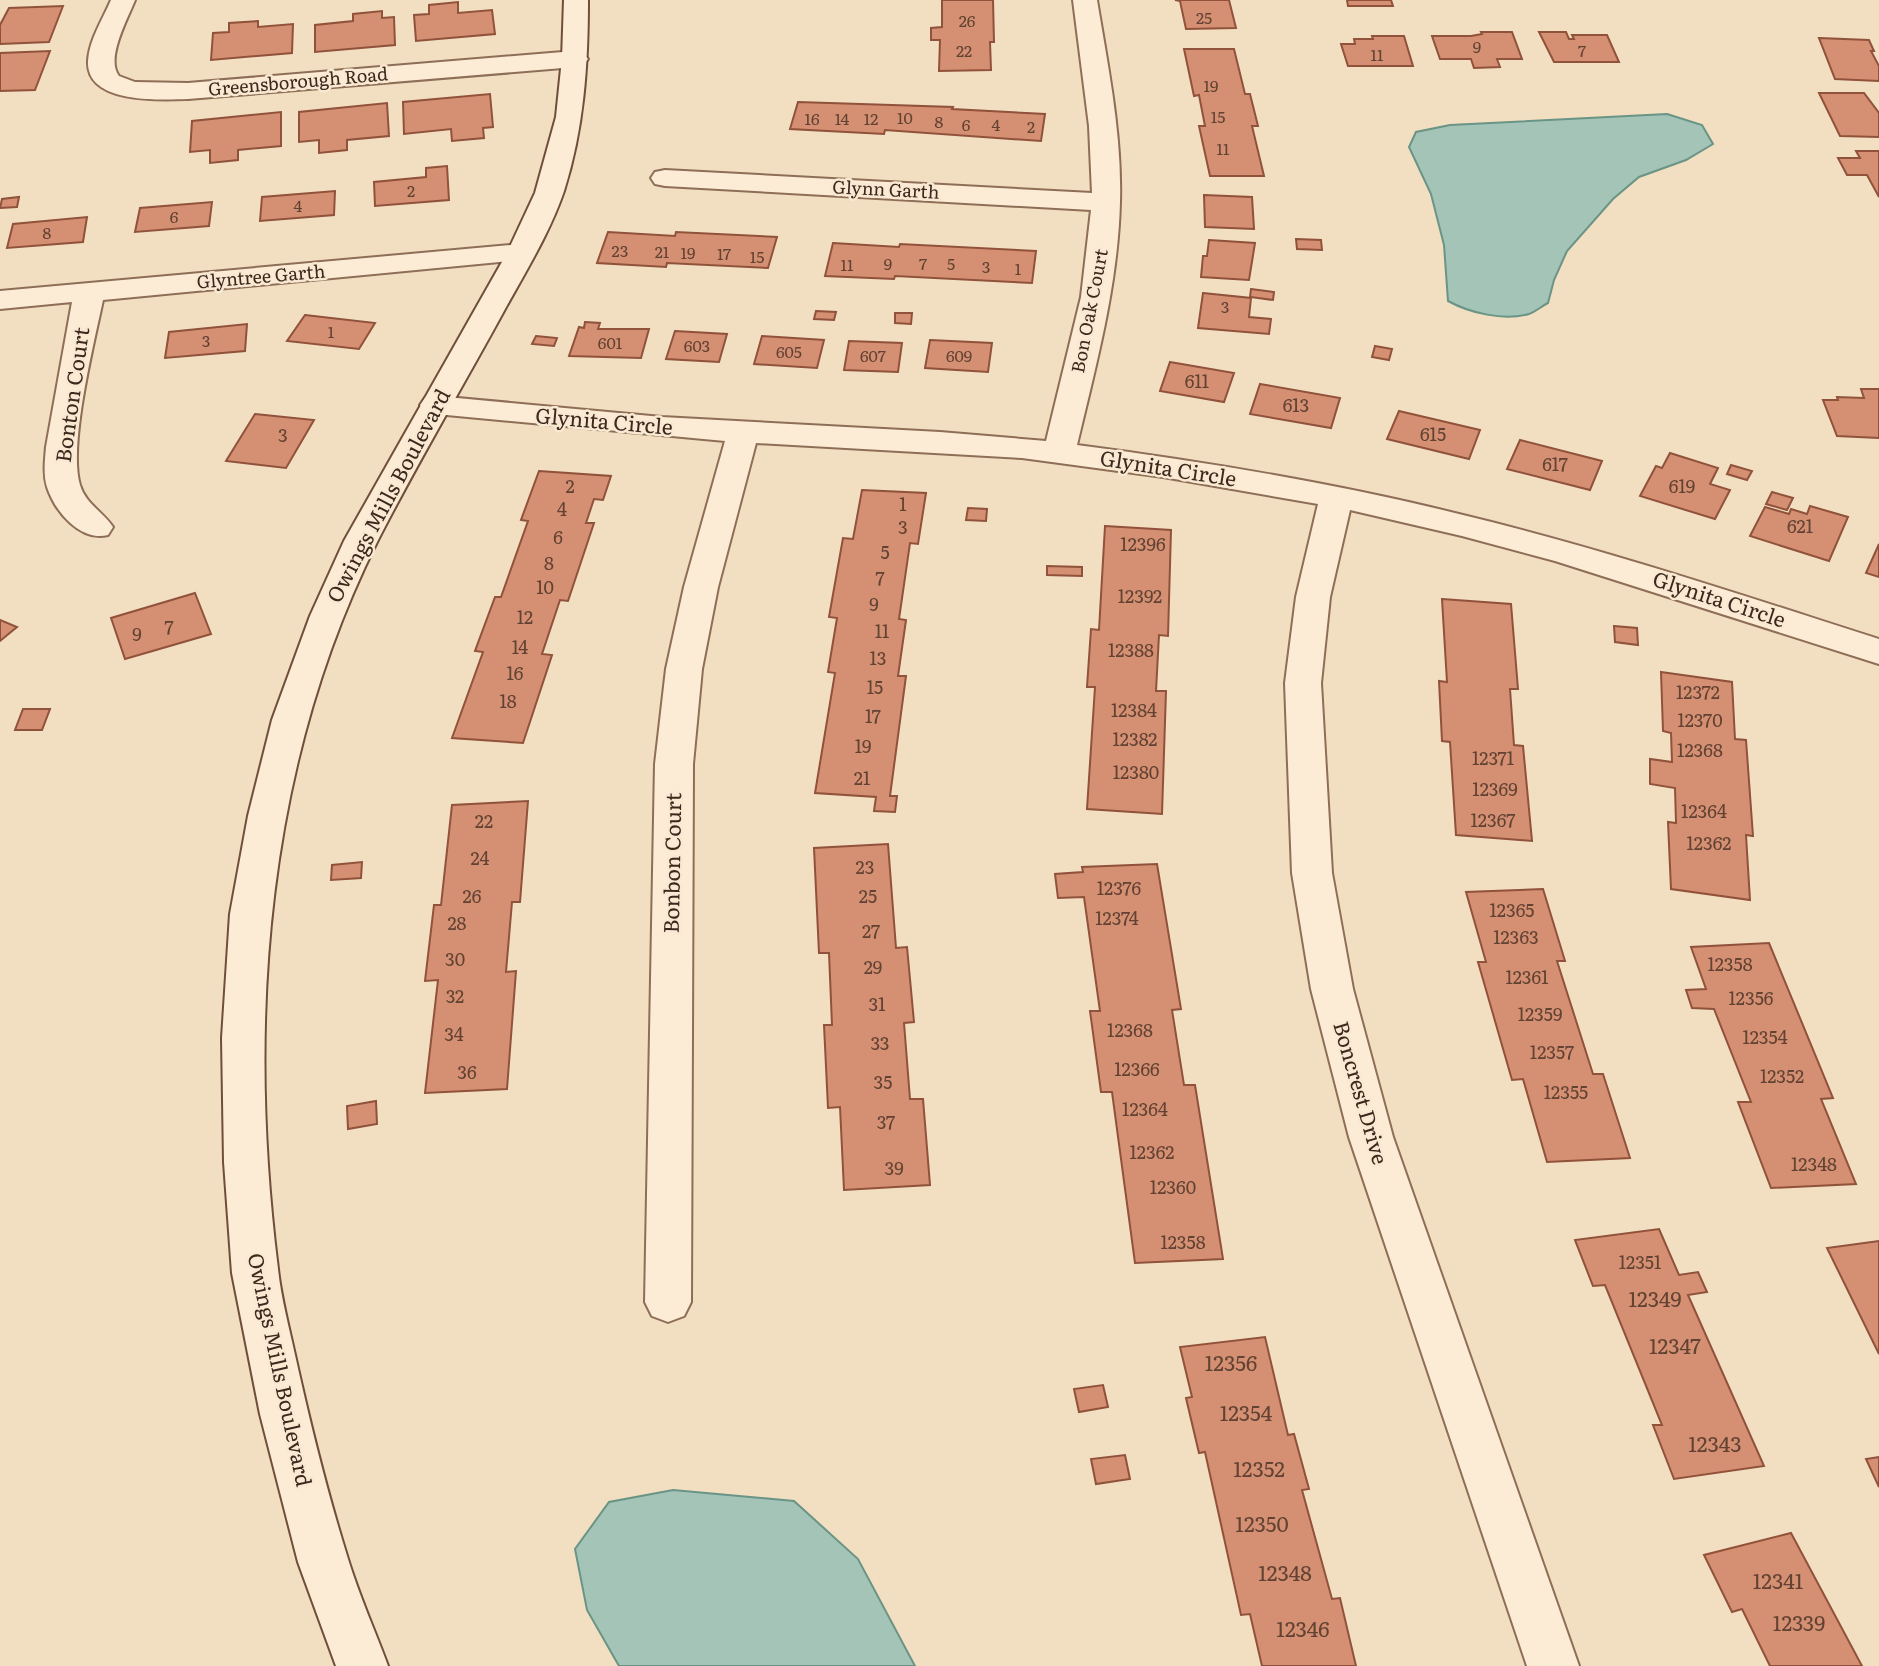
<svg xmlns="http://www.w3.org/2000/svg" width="1879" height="1666" font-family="Literata,serif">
<rect width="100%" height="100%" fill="#f2dec1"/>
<g fill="#a4c4b7" stroke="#6a9485" stroke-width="2">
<path d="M1667,114L1702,125L1713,144L1686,160L1639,177L1613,199L1567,251L1554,280L1548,303C1542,306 1535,312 1529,314C1503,321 1470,313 1448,301L1444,245L1431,194L1409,147L1416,132L1450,125Z"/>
<path d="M673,1490L794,1501L858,1559L915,1666H619L587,1610L575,1549L609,1502Z"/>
</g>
<g fill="#d59073" stroke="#90523a" stroke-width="2">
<path d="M942,0H993L994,42H990L991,70L939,71L940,40H931V28L942,27Z"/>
<path d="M1175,0H1229L1236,28L1186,29L1180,1Z"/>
<path d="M1347,0H1391L1393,6H1348Z"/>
<path d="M458,2V13L492,10L495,34L416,41L414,15L429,14V5Z"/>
<path d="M63,6L49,42L0,44V25L9,8Z"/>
<path d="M382,11V18L394,17L395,45L315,52V25L353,21V14Z"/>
<path d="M258,21V27L293,24L292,53L211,60L213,33L229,32V23Z"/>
<path d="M1481,32H1512L1522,59H1497L1500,67L1474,68L1471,59H1440L1432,36H1471L1482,34Z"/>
<path d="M1539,32H1566L1569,39H1574L1572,35H1607L1619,62H1554Z"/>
<path d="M1372,36H1404L1413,66H1348L1341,44H1355L1354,39H1373Z"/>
<path d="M1819,38L1869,40L1874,51H1871L1879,66V81L1835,79Z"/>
<path d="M1184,49H1234L1245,94H1250L1258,126H1252L1264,176H1210L1199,126H1205L1199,95L1194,96Z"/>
<path d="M50,51L35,90L0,91V53Z"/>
<path d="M1819,93H1864L1879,113V137L1840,136Z"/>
<path d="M490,94L493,127L483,128L484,138L452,141L451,129L404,134L403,102Z"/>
<path d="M798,102L953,107L952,109L1045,114L1041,141L885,130L884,134L790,129Z"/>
<path d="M387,103L389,136L347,140V150L319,153V140L299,142V112Z"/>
<path d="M281,112V146L238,150V160L210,163V150L190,152L192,121Z"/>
<path d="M1856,151H1879V197L1867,175H1847L1838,158H1860Z"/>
<path d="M447,166L449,200L375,206L374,182L426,177V168Z"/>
<path d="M335,191L334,215L260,221L262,197Z"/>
<path d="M1204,195L1252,197L1254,229L1205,227Z"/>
<path d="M19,197L17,207L0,208L2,199Z"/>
<path d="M212,202L209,226L135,232L140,208Z"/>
<path d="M87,217L83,242L7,248L13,224Z"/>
<path d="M608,232L675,236L676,232L777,237L768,268L667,263L666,267L597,263Z"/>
<path d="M1296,239L1321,240L1322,250L1297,249Z"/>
<path d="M1209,240L1255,243L1249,280L1201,277L1203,256H1207Z"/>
<path d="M833,243L899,247L900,244L1036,251L1032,283L895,276L894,279L825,276Z"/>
<path d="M1251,289L1274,292L1273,300L1250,297Z"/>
<path d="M1203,293L1251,298L1249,317L1271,319L1269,334L1198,328Z"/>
<path d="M816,311L836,312L834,320L814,319Z"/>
<path d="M895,313H912L911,324L895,323Z"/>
<path d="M305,315L375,323L359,349L287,341Z"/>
<path d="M585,322L600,323L598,329H649L641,358L569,356L579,327L584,328Z"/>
<path d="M247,324L245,351L165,358L169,332Z"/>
<path d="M675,331L727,334L719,362L666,359Z"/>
<path d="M536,336L557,338L554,346L532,344Z"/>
<path d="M762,336L824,340L817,368L754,364Z"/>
<path d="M930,340L992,343L988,372L925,368Z"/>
<path d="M849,341L902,343L898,372L844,370Z"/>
<path d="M1375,346L1392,349L1389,360L1372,357Z"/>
<path d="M1170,362L1234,373L1224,402L1160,391Z"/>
<path d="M1260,384L1340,398L1331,428L1250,414Z"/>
<path d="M1861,389H1879V438L1837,436L1823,400H1838L1837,397L1864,398Z"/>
<path d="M1399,411L1480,430L1469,459L1387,439Z"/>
<path d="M255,414L314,420L286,468L226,461Z"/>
<path d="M1520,440L1602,461L1590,490L1507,469Z"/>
<path d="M1670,453L1718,468L1710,484L1730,490L1715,519L1640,496L1656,466L1662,468Z"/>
<path d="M1731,465L1752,471L1747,480L1727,474Z"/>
<path d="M539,471L611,476L603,500L594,499L586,523H594L568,601L560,600L542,654L552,655L523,743L452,738L483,652L475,651L495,597H501L528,521L521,520Z"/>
<path d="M862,490L926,493L918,544L910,543L899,619L906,620L898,676H906L890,796H897L895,812L874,811L876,797L815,793L835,673L828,672L837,618L829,617L843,538L853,539Z"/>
<path d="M1772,492L1793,498L1787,510L1766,504Z"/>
<path d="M1810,506L1848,517L1829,561L1750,536L1765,507L1789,514L1791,509L1807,514Z"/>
<path d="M968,508L987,509L986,521L966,520Z"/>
<path d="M1105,526L1171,530L1168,636L1159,635L1156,691H1166L1162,814L1087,809L1095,687H1087L1091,629L1099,630Z"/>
<path d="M1879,544V577L1866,573Z"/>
<path d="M1047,566L1082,567V576L1047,575Z"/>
<path d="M195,593L211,634L125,659L111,618Z"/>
<path d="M1442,599L1511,604L1518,689H1510L1514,745L1523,746L1532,841L1456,835L1450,742L1442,741L1439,681L1447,682Z"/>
<path d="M0,620L17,627L0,641Z"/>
<path d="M1614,626L1637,628L1638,645L1615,642Z"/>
<path d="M1661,672L1732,682L1735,739L1746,740L1753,836L1746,835L1750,900L1671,889L1668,822L1676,823L1675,788L1650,784V759L1672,762L1671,733L1663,731Z"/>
<path d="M23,709H50L42,730H15Z"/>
<path d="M528,801L520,902H512L506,972L516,971L507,1089L425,1093L438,980L425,981L434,905H441L452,805Z"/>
<path d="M888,844L896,948L907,947L914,1022L904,1023L910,1099H923L930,1185L844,1190L840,1107L828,1108L824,1025H832L829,953H819L814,848Z"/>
<path d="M362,862L361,878L331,880L332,865Z"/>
<path d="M1157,864L1181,1009L1172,1010L1184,1085H1195L1223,1259L1135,1263L1112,1092H1101L1090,1011H1100L1084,897L1058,898L1055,874L1083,872L1082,867Z"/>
<path d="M1543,889L1565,961H1557L1593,1074H1603L1630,1158L1547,1162L1523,1079L1512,1080L1478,962H1486L1466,892Z"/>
<path d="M1769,943L1833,1098L1821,1099L1856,1184L1771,1188L1738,1102H1751L1714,1009L1692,1008L1686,990L1706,989L1691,947Z"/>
<path d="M376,1101L377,1124L348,1129L347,1106Z"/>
<path d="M1659,1229L1679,1275L1698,1272L1707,1292L1688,1295L1764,1466L1674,1479L1653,1425H1662L1605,1285L1593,1286L1575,1240Z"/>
<path d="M1879,1241V1354L1827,1248Z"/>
<path d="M1265,1337L1288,1435L1294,1434L1309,1489L1302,1490L1332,1599L1340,1598L1356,1666H1262L1250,1614L1241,1615L1205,1452L1199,1453L1186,1398L1192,1397L1180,1347Z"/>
<path d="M1103,1385L1108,1407L1079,1412L1074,1389Z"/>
<path d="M1125,1455L1130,1479L1096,1484L1091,1459Z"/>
<path d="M1879,1457V1487L1866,1459Z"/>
<path d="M1791,1533L1862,1666H1770L1742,1609L1732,1612L1704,1555Z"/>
</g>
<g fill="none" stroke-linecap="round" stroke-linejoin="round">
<defs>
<g id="minor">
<path d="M111,0H135C128,18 105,59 119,76L135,82L188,83L575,51L584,54L588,59L584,64L575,67L188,99C160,100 86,104 88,61C89,40 103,19 111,0Z"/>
<path d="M1073,0H1097C1108,67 1122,134 1120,202C1118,285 1096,365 1077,445C1207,462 1336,483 1463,515C1604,549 1741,595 1879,639V664L1555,561L1462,536L1350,510L1330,597L1321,683L1332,873L1353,989L1393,1137L1579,1666H1527L1349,1137L1311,989L1292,873L1285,683L1296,597L1318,504L1163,477L1022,458L756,443L718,587L702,669L693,764L691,1302L684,1316L668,1322L652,1316L645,1302L655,764L666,669L684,587L725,441L436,414L425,412L420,405L425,398L436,396L662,417L940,432L1046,441L1081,297L1091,210L665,186L655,184L651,178L655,172L665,170L1092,193L1089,126Z"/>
<path d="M521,244L531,247L535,253L531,259L103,300C94,343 68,446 80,485C85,503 103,512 113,527L108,535C81,542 55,512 47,487C43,474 45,460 46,447L72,302L0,309V291Z"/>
</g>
<path id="secondary" d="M564,0H588C588,65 584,128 564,191C550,232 526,271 505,309C463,386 418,462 378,540C265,765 247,1022 278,1269C281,1298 289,1327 295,1355C310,1423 327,1492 348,1559C359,1595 375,1631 388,1666H336L298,1562L260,1414L232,1273L224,1162L222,1038L230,914L248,816L272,720L310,616L344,541L507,253L535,193L556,117L562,59Z"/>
</defs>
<use href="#minor" stroke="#8e6e56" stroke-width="4"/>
<use href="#secondary" stroke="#704f3a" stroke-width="4"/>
<use href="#minor" fill="#fcecd6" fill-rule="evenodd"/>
<use href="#secondary" fill="#fcecd6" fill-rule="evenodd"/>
</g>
<g text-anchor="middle" stroke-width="5" stroke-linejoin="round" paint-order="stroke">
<g font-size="16" fill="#624232">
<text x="1204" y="24">25</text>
<text x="967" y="27">26</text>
<text x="1477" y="53">9</text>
<text x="964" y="57">22</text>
<text x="1582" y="57">7</text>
<text x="1377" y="61">11</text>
<text x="1211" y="92">19</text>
<text x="1218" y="123">15</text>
<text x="905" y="124">10</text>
<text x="812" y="125">16</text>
<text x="842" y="125">14</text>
<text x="871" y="125">12</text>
<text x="939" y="128">8</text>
<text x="966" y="131">6</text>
<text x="996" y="131">4</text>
<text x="1031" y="133">2</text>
<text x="1223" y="155">11</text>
<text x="411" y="197">2</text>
<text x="298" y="212">4</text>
<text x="174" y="223">6</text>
<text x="47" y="239">8</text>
<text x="620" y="257">23</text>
<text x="662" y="258">21</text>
<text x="688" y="259">19</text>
<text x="724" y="260">17</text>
<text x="757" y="263">15</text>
<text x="888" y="270">9</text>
<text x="923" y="270">7</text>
<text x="951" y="270">5</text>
<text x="847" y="271">11</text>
<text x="986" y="273">3</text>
<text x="1018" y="275">1</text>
<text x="1225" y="313">3</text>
<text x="331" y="338">1</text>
<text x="206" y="347">3</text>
<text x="610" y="349">601</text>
<text x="697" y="352">603</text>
<text x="789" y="358">605</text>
<text x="873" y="362">607</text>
<text x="959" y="362">609</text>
</g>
<g font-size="18" fill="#3c281c" stroke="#f9e9d2">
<text transform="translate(298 82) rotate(-5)" y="6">Greensborough Road</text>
<text transform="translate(886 190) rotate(3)" y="6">Glynn Garth</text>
<text transform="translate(261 277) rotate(-5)" y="6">Glyntree Garth</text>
<text transform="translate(1090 311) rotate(-79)" y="6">Bon Oak Court</text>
</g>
<g font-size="18" fill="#624232">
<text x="1197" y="388">611</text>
<text x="1296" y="412">613</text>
<text x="1433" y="441">615</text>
<text x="283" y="442">3</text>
<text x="1555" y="471">617</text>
<text x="570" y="493">2</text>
<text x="1682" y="493">619</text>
<text x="903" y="511">1</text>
<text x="562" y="516">4</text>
<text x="1800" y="533">621</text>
<text x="903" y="534">3</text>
<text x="558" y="544">6</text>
<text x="1143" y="551">12396</text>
<text x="885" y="559">5</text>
<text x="549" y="570">8</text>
<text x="880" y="585">7</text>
<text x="545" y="594">10</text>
<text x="1140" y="603">12392</text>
<text x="874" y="611">9</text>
<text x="525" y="624">12</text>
<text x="169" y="634">7</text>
<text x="882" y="638">11</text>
<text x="137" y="641">9</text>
<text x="520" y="654">14</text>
<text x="1131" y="657">12388</text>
<text x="878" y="665">13</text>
<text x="515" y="680">16</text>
<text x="875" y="694">15</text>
<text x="1698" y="699">12372</text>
<text x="508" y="708">18</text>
<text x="1134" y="717">12384</text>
<text x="873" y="723">17</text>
<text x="1700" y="727">12370</text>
<text x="1135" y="746">12382</text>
<text x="863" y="753">19</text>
<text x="1700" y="757">12368</text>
<text x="1493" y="765">12371</text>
<text x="1136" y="779">12380</text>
<text x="862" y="785">21</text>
<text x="1495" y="796">12369</text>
<text x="1704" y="818">12364</text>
<text x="1493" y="827">12367</text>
<text x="484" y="828">22</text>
<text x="1709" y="850">12362</text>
<text x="480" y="865">24</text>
<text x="865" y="874">23</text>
<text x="1119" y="895">12376</text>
<text x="472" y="903">26</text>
<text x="868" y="903">25</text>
<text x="1512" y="917">12365</text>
<text x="1117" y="925">12374</text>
<text x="457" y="930">28</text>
<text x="871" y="938">27</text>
<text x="1516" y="944">12363</text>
<text x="455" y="966">30</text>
<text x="1730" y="971">12358</text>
<text x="873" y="974">29</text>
<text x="1527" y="984">12361</text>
<text x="455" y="1003">32</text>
<text x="1751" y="1005">12356</text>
<text x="877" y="1011">31</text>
<text x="1540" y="1021">12359</text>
<text x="1130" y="1037">12368</text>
<text x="454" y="1041">34</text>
<text x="1765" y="1044">12354</text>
<text x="880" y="1050">33</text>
<text x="1552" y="1059">12357</text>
<text x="1137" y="1076">12366</text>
<text x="467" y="1079">36</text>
<text x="1782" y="1083">12352</text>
<text x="883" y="1089">35</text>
<text x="1566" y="1099">12355</text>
<text x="1145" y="1116">12364</text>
<text x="886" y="1129">37</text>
<text x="1152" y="1159">12362</text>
<text x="1814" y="1171">12348</text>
<text x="894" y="1175">39</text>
<text x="1173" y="1194">12360</text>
<text x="1183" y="1249">12358</text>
<text x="1640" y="1269">12351</text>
</g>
<g font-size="21" fill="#3c281c" stroke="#f9e9d2">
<text transform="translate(73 395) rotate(-82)" y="7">Bonton Court</text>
<text transform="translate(604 422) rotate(5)" y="7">Glynita Circle</text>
<text transform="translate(1168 469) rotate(9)" y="7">Glynita Circle</text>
<text transform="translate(389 496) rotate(-62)" y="7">Owings Mills Boulevard</text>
<text transform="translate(1719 600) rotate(18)" y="7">Glynita Circle</text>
<text transform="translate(673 863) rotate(-89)" y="7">Bonbon Court</text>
<text transform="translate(1360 1093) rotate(74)" y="7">Boncrest Drive</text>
<text transform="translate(279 1370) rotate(78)" y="7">Owings Mills Boulevard</text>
</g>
<g font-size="21" fill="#624232">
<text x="1655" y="1307">12349</text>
<text x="1675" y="1354">12347</text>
<text x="1231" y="1371">12356</text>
<text x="1246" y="1421">12354</text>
<text x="1715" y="1452">12343</text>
<text x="1259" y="1477">12352</text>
<text x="1262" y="1532">12350</text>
<text x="1285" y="1581">12348</text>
<text x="1778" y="1589">12341</text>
<text x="1799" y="1631">12339</text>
<text x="1303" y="1637">12346</text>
</g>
</g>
</svg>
